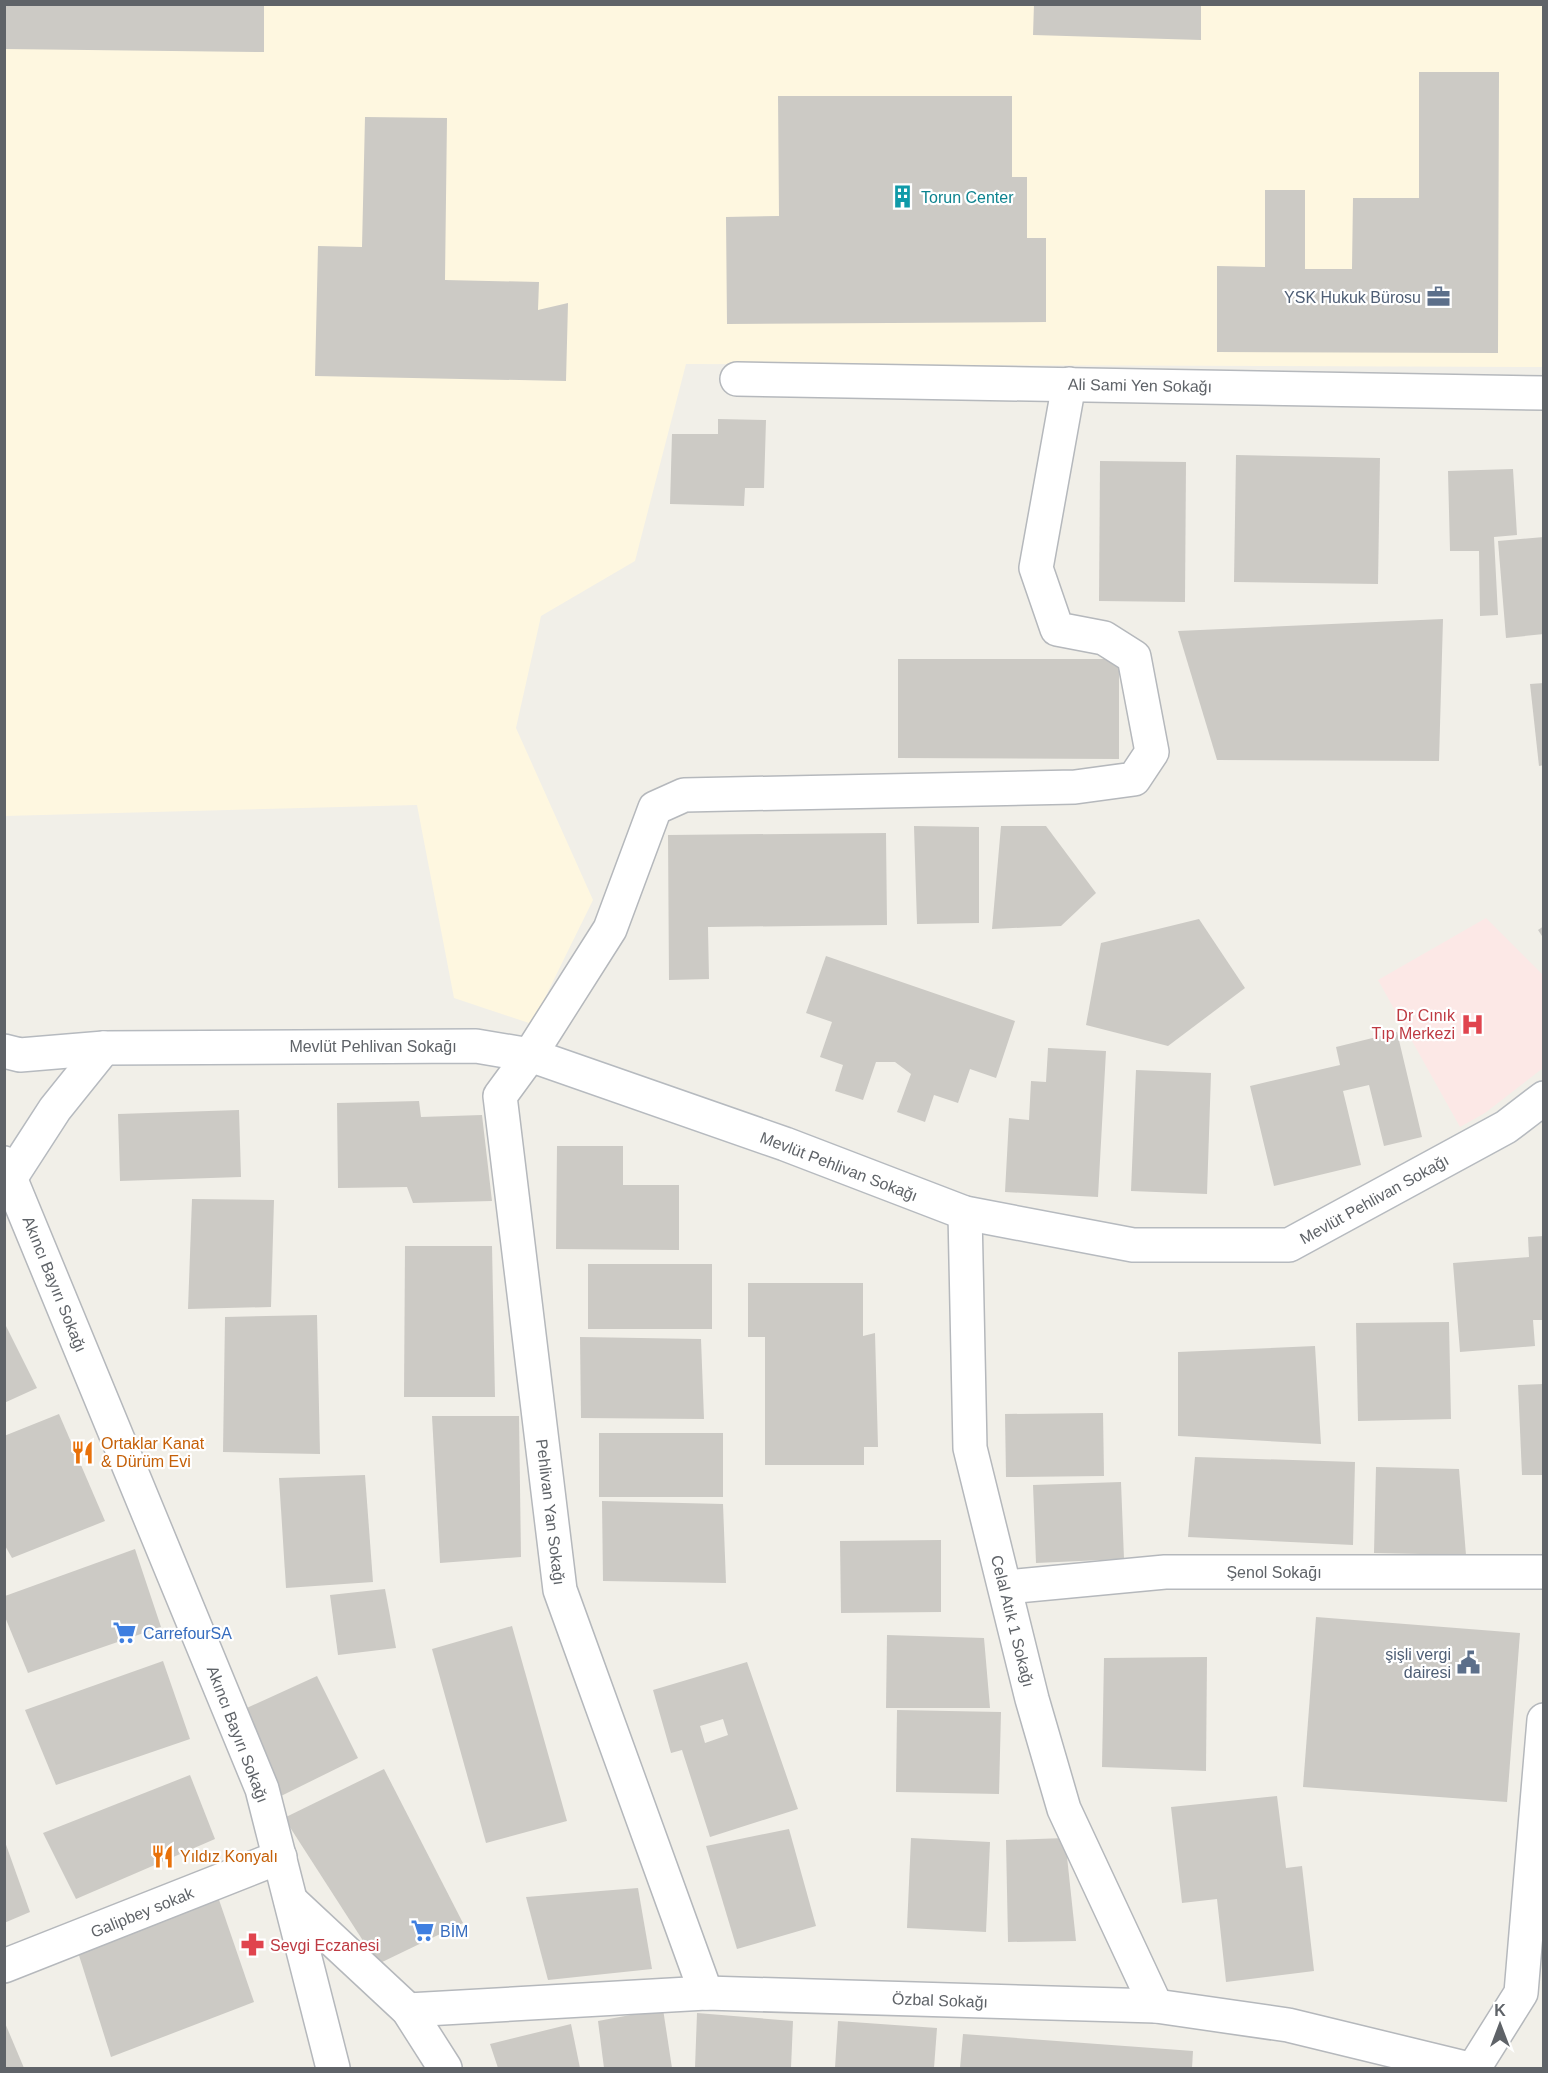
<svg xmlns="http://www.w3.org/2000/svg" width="1548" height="2073" font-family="Helvetica,sans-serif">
<rect width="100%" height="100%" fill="#f1efe8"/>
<path fill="#fef7e0" d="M4,5H1543V367L686,364L635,561L541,616L516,728L593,900L532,1024L454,998L417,805L5,816Z"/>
<path fill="#fce8e6" d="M1486,918L1543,975V1068L1485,1113L1460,1127L1378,980Z"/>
<g fill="#cccac5" fill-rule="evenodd">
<path d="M4,4H264V52L4,49Z"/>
<path d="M1034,4H1201V40L1033,35Z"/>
<path d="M1419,72H1499L1498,353L1217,352V266L1265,267V190H1305V269H1352L1353,198H1419Z"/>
<path d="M778,96H1012V177H1027V238H1046V322L727,324L726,217L779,216Z"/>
<path d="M365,117L447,118L445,280L539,282L538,310L568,303L566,381L315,376L318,246L362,247Z"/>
<path d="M718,419L766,420L764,488H745L744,506L670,504L672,434H718Z"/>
<path d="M1236,455L1380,458L1378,584L1234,582Z"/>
<path d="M1100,461L1186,462L1185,602L1099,601Z"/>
<path d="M1513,469L1517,535L1494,537L1498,615L1480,616L1479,551H1450L1448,471Z"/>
<path d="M1544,537V634L1506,638L1498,541Z"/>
<path d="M1443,619L1439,761L1217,760L1178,631Z"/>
<path d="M898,659H1119V759L898,758Z"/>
<path d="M1544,683V765L1539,766L1530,684Z"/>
<path d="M914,826L979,827V923L917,924Z"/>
<path d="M1001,826H1046L1096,893L1061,926L992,929Z"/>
<path d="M886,833L887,925L708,927L709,979L669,980L668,835Z"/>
<path d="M1199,919L1245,988L1168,1046L1086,1025L1101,943Z"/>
<path d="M1544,926V939L1538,930Z"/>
<path d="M826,956L1015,1021L996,1078L970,1069L958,1103L934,1095L925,1122L897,1112L911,1074L895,1062H876L863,1100L835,1091L843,1065L820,1057L832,1022L806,1013Z"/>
<path d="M1397,1032L1422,1137L1384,1146L1369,1085L1343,1091L1361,1165L1274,1186L1250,1086L1340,1065L1336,1047Z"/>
<path d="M1048,1048L1106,1051L1098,1197L1005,1192L1009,1118L1029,1120L1031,1081L1046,1082Z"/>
<path d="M1136,1070L1211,1073L1207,1194L1131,1191Z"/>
<path d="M419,1101L421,1117L482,1115L492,1201L413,1203L407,1187L338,1188L337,1103Z"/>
<path d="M239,1110L241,1177L120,1181L118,1114Z"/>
<path d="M557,1146H623V1185H679V1250L556,1249Z"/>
<path d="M192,1199L274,1200L271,1307L188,1309Z"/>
<path d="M1544,1236V1320H1533L1535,1346L1460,1352L1453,1263L1529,1257L1528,1237Z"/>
<path d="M405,1246H492L495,1397H404Z"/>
<rect x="588" y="1264" width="124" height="65"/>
<path d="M748,1283H863V1336L875,1333L878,1447H864V1465H765V1337H748Z"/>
<path d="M317,1315L320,1454L223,1452L225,1317Z"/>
<path d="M4,1322L37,1388L4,1403Z"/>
<path d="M1449,1322L1451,1419L1358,1421L1356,1323Z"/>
<path d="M580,1337L701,1339L704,1419L581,1418Z"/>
<path d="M1315,1346L1321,1444L1178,1436V1352Z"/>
<path d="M1544,1384V1475H1522L1518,1385Z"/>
<path d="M1103,1413L1104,1476L1006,1477L1005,1414Z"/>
<path d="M59,1414L105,1521L12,1558L4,1544V1436Z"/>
<path d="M432,1416H519L521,1557L440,1563Z"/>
<rect x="599" y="1433" width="124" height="64"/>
<path d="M1195,1457L1355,1462L1353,1545L1188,1537Z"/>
<path d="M1376,1467L1459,1469L1466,1555L1374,1553Z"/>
<path d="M365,1475L373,1582L286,1588L279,1478Z"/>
<path d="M1121,1482L1124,1559L1036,1563L1033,1485Z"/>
<path d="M602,1501L723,1504L726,1583L603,1581Z"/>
<path d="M941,1540V1612L841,1613L840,1541Z"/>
<path d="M135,1549L161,1627L28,1673L5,1617V1596Z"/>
<path d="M385,1589L396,1648L338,1655L330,1595Z"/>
<path d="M1316,1617L1520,1633L1507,1802L1303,1787Z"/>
<path d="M512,1626L567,1821L486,1843L432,1649Z"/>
<path d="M887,1635L984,1638L990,1708H886Z"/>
<path d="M1207,1657L1206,1771L1102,1767L1104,1658Z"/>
<path d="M163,1661L190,1739L56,1785L25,1710Z"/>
<path d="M747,1662L798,1809L710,1837L682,1750L671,1753L653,1690ZM723,1719L728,1735L705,1743L700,1726Z"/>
<path d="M317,1676L358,1758L281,1796L238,1712Z"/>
<path d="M897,1710L1001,1712L999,1794L896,1792Z"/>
<path d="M384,1769L463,1923L378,1964L284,1818Z"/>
<path d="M190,1775L215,1839L76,1899L43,1833Z"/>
<path d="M1277,1796L1286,1868L1302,1866L1314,1971L1226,1982L1217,1899L1182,1903L1171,1807Z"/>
<path d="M789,1829L816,1926L737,1949L706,1846Z"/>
<path d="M911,1838L990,1842L986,1932L907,1928Z"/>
<path d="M1065,1838L1076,1941L1008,1942L1006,1840Z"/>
<path d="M4,1839L30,1912L4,1923Z"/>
<path d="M638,1888L652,1969L548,1980L526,1897Z"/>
<path d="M217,1894L254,2002L111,2057L77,1949Z"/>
<path d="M663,2009L672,2068H604L598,2021Z"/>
<path d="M697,2013L793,2021L791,2068H695Z"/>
<path d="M838,2021L937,2028L934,2068H835Z"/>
<path d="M4,2023H5L24,2068H4Z"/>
<path d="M571,2024L580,2068H498L490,2044Z"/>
<path d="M963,2034L1193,2051L1192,2068H960Z"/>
</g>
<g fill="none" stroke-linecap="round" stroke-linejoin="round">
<defs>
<g id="street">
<path d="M737,379L1544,393"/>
<path d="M4,1163L262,1789L333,2068"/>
<path d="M965,1213L970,1448L1032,1699L1064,1809L1156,2006"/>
<path d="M1006,1587L1165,1572H1544"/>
<path d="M291,1901L408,2010L445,2068"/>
<path d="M4,1966L280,1857"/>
<path d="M706,1993L560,1590L500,1096L530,1055L610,929L655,808L684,795L1075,787L1134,779L1152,752L1134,657L1104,638L1057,629L1036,568L1069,384"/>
<path d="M408,2010L706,1993L1156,2006L1288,2025L1465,2068"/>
<path d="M1474,2068L1521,1993L1544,1720"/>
</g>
<g id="secondary">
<path d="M4,1051L20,1055L104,1048L476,1046L530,1055L785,1144L965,1213L1133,1245H1289L1506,1127L1544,1098"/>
<path d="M4,1182L11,1177L55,1109L104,1048"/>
</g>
</defs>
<use href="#street" stroke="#b5b8bc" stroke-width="36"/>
<use href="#secondary" stroke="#b6babf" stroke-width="36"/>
<use href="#street" stroke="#fff" stroke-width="33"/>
<use href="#secondary" stroke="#fff" stroke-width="33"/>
</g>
<defs>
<symbol id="building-bare" viewBox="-9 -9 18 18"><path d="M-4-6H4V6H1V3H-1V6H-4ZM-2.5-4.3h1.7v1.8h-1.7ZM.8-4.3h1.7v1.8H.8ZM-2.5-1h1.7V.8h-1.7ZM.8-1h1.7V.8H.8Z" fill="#0f9aa8" stroke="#fff" stroke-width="2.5" paint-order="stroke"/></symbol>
<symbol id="office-bare" viewBox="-9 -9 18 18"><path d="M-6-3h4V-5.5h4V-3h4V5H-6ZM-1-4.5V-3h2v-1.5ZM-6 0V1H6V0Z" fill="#5c6f8a" stroke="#fff" stroke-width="2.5" paint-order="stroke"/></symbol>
<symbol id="hospital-bare" viewBox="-9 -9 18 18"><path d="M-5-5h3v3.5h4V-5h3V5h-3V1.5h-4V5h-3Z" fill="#e0444e" stroke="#fff" stroke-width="2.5" paint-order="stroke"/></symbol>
<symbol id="restaurant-bare" viewBox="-9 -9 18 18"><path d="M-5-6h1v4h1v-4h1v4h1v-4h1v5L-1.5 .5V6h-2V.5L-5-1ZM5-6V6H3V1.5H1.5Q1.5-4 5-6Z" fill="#e8710a" stroke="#fff" stroke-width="2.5" paint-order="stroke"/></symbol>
<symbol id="supermarket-bare" viewBox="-9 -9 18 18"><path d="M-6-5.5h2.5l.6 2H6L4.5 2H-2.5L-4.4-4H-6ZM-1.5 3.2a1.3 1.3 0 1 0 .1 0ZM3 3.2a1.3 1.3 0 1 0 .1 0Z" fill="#3f7fe0" stroke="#fff" stroke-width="2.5" paint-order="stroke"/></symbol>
<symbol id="civic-bare" viewBox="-9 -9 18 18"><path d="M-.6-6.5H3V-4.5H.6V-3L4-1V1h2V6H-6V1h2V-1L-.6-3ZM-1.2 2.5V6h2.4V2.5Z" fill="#5c6f8a" stroke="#fff" stroke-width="2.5" paint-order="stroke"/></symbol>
<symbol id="pharmacy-bare" viewBox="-9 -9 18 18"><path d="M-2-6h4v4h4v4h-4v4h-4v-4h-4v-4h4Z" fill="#e0444e" stroke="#fff" stroke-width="2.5" paint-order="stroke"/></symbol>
</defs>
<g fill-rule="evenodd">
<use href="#building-bare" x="886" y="180" width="33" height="33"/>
<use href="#office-bare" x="1422" y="280" width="33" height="33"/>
<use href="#hospital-bare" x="1456" y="1008" width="33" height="33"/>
<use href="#restaurant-bare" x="66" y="1436" width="33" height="33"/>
<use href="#supermarket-bare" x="108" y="1616" width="33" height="33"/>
<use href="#civic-bare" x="1452" y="1646" width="33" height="33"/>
<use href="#restaurant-bare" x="146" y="1840" width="33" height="33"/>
<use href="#supermarket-bare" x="406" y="1914" width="33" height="33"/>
<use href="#pharmacy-bare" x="236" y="1928" width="33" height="33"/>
</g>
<g text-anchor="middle" stroke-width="4.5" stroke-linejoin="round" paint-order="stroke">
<g font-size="16" fill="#0d838f" stroke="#fff" text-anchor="start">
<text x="921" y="203">Torun Center</text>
</g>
<g font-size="16" fill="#4e5e75" stroke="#fff" text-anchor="end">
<text x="1421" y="303">YSK Hukuk Bürosu</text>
<text x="1451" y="1660">şişli vergi<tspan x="1451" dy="18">dairesi</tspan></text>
</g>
<g font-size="16" fill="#5f6368" stroke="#fff">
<text transform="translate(1140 385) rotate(1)" y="6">Ali Sami Yen Sokağı</text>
<text x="373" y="1052">Mevlüt Pehlivan Sokağı</text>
<text transform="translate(839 1166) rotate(21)" y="6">Mevlüt Pehlivan Sokağı</text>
<text transform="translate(1374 1199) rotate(-29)" y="6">Mevlüt Pehlivan Sokağı</text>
<text transform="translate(55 1284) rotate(68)" y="6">Akıncı Bayırı Sokağı</text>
<text transform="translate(551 1512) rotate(83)" y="6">Pehlivan Yan Sokağı</text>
<text x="1274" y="1578">Şenol Sokağı</text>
<text transform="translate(1013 1621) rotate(76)" y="6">Celal Atık 1 Sokağı</text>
<text transform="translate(238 1734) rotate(69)" y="6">Akıncı Bayırı Sokağı</text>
<text transform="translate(142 1912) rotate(-22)" y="6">Galipbey sokak</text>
<text transform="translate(940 2000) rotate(2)" y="6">Özbal Sokağı</text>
</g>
<g font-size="16" fill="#be3a42" stroke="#fff" text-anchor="end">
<text x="1455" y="1021">Dr Cınık<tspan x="1455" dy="18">Tıp Merkezi</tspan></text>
<text x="270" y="1951" text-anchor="start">Sevgi Eczanesi</text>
</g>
<g font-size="16" fill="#c56008" stroke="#fff" text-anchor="start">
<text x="101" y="1449">Ortaklar Kanat<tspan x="101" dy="18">&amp; Dürüm Evi</tspan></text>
<text x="180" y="1862">Yıldız Konyalı</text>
</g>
<g font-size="16" fill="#366cbe" stroke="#fff" text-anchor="start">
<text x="143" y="1639">CarrefourSA</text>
<text x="440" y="1937">BİM</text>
</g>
</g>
<rect width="1548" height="2073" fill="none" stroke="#5f6368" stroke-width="12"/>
<g transform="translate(1500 2025)" stroke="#ffffff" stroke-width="4.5" paint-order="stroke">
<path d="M0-4.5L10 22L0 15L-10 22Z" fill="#5f6368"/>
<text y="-9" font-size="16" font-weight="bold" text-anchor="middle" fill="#5f6368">K</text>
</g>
</svg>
